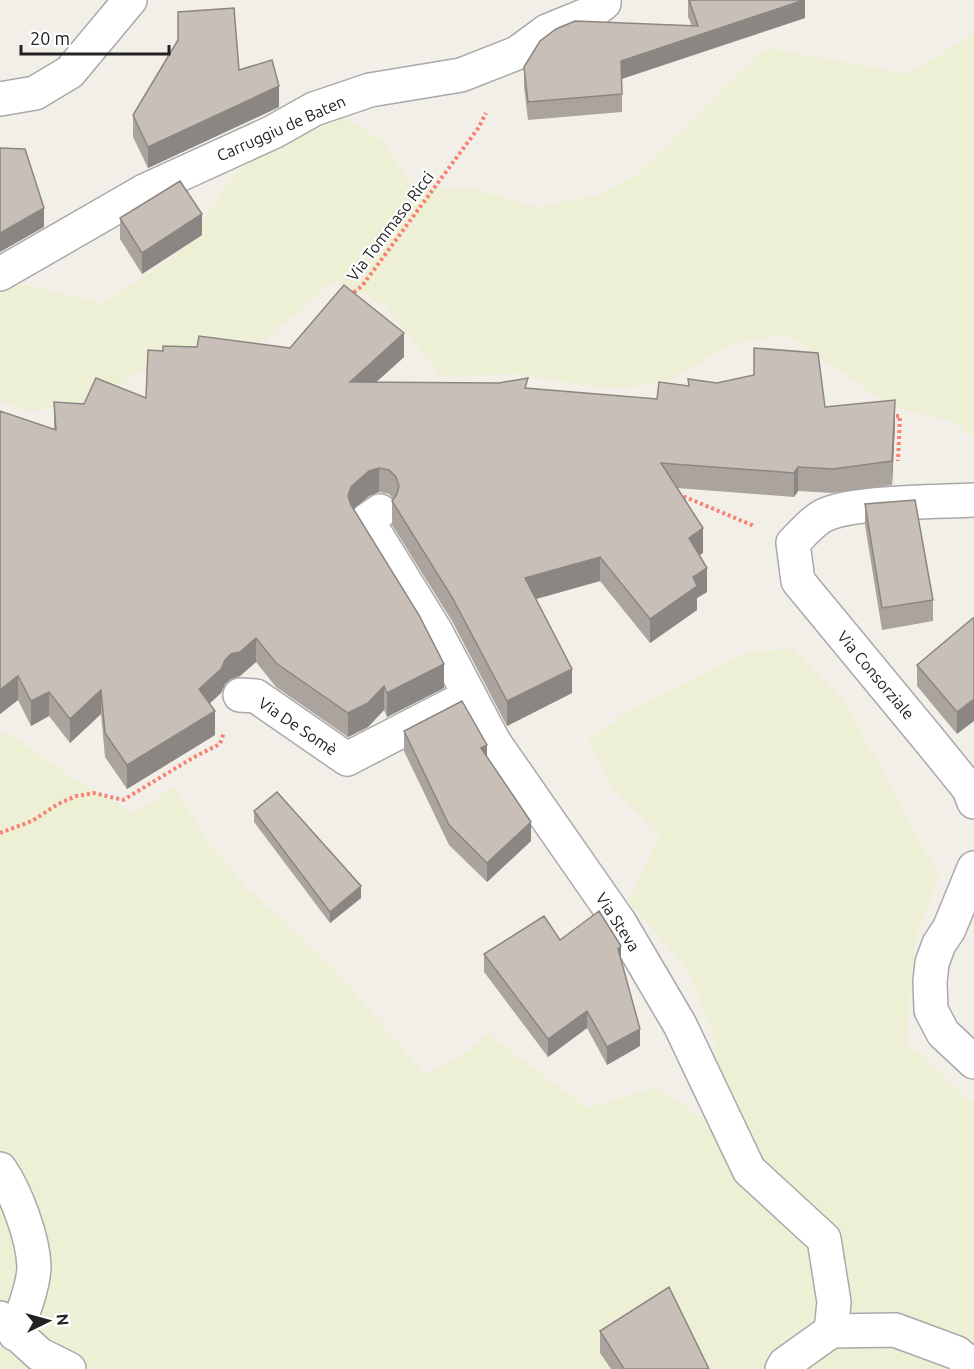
<svg xmlns="http://www.w3.org/2000/svg" width="974" height="1369" font-family="Ubuntu,sans-serif">
	<style>
		.farmland { fill: #eef0d5 }
		.lines { fill: none; stroke-linecap: round; stroke-linejoin: round }
		.pedestrian-casing { stroke: #a9a9a9; stroke-width: 36 }
		.minor-casing { stroke: #a9a9a9; stroke-width: 36 }
		.path { stroke: #fa8072; stroke-width: 4; stroke-dasharray: 3 3; stroke-linecap: butt }
		.pedestrian { stroke: #fff; stroke-width: 33 }
		.minor { stroke: #fff; stroke-width: 33 }
		.wall { fill: #aba49e }
		.shaded-wall { fill: #8b8681 }
		.building { fill: #c7bfb8; stroke: #8b8681; stroke-width: 1.5 }
		.labels { text-anchor: middle; stroke-width: 4.5; stroke-linejoin: round; paint-order: stroke }
		.street-label { font-size: 16px; fill: #222; stroke: #fff }
	</style>
	<rect width="100%" height="100%" fill="#f2efe9"/>
	<!-- farmland -->
	<path class="farmland" d="M974,33v404l-27,-17 -55,-13 -105,-73 -55,10 -67,39 -58,6 -91,-15 -76,2 -55,-71 -50,-25 -70,60 -122,30 -56,35 -58,6 -29,-10v-112l11,-7 91,21 55,-35 27,-20 57,-83 30,-26 70,-22 40,22 34,50h60l61,18 63,-12 39,-22 49,-47 37,-39 44,-39 140,26z
		M793,648l52,54 94,174 -23,62 -10,104 61,56 7,4v267h-974v-634l8,-3 51,37 75,45 40,-27 35,56 36,43 89,82 91,107 45,-25 17,-16 101,74 69,-21 65,45 -8,-94 -25,-66 -61,-71 32,-66 -44,-43 -28,-52 50,-35 51,-23 56,-29z"/>
	<g class="lines">
		<defs>
			<path id="pedestrian" d="M380,511l-13,9 68,110 59,112
				M240,695l16,1 91,63 122,-63"/>
			<path id="minor" d="M0,99l35,-6 35,-21 60,-72
				M0,274l144,-83 129,-59 41,-23 56,-19 91,-15 56,-22 30,-22 44,-18 13,-10v-3
				M974,500c-35,2 -127,1 -153,17 -11,7 -19,17 -28,26l5,38 133,161 38,47 5,13
				M494,742l126,181 60,102 69,145 75,69 10,63 -3,29
				M974,868l-25,61 -10,15 -7,19 -2,19 1,28 12,23 31,29
				M0,1169c16,23 33,69 34,97 0,19 -12,50 -19,68
				M0,1318l39,36 30,15
				M831,1331l64,-1 62,23 17,14
				M782,1369l3,-5 46,-33"/>
		</defs>
		<!-- pedestrian casing -->
		<use href="#pedestrian" class="pedestrian-casing"/>
		<!-- minor casing -->
		<use href="#minor" class="minor-casing"/>
		<!-- path -->
		<path class="path" d="M349,296l13,-10 117,-159 7,-14
			M890,416h10l-2,45
			M678,494l76,32
			M0,833l32,-12 26,-17 18,-8 18,-3 29,7 73,-44 24,-12 4,-12"/>
		<!-- pedestrian -->
		<use href="#pedestrian" class="pedestrian"/>
		<!-- minor -->
		<use href="#minor" class="minor"/>
	</g>
	<!-- wall -->
	<path class="wall" d="M688,0h117v18l-183,61v33l-94,8 -4,-34v-19l168,-41 -4,-9z
		M239,70l40,37 -131,61 -15,-31v-22z
		M120,218l82,17 -60,39 -22,-35z
		M290,348l114,9 -28,25 152,6 129,11 31,-13v-7l29,4 37,-8v-27l71,59 70,17 -3,61 -59,8 -35,-2 -4,6 -117,-9 26,65 -4,2 8,37 -10,6v12l-47,33 -50,-62 -64,18 36,94 -65,33 -55,-105 -60,-96v-24l2,-2 -5,-5 -10,-2 -10,4 -16,13 91,179 -57,29 -3,-7 -16,17 -20,10 -72,-50 -20,-25 -16,14 -9,3 -6,5 -4,9 -12,11 6,31 -88,54 -22,-32 -4,-43 -31,29 -21,-27 -18,10 -13,-26 -18,14 54,-285v-27l30,2 62,-6 17,-47z
		M865,504l68,96v21l-51,9 -17,-105z
		M973,618l-16,116 -40,-48v-21z
		M404,731l83,26 44,84 -44,41 -38,-37 -45,-94z
		M254,811l107,87 -31,25 -76,-101z
		M560,940l61,20 19,86 -33,19 -20,-37 -39,29 -64,-85v-18z
		M600,1331l109,38h-98l-11,-16z"/>
	<!-- shaded-wall -->
	<path class="shaded-wall" d="M804,0h1v18l-184,61v-18z
		M279,86v21l-131,61v-21z
		M44,208v19l-44,25v-19z
		M202,214v21l-60,39v-21z
		M404,333v24l-54,49v-24z
		M895,400v24l-3,61v-24z
		M798,467v24l-4,6v-24z
		M379,468v24l-10,4 -18,15 -3,-15 3,-9 18,-16z
		M703,528v25l-14,9v-24z
		M600,557v24l-75,21v-24z
		M707,568v24l-10,6v12l-47,33v-24l43,-42z
		M256,638v24l-16,14 -9,3 -6,5 -4,9 -22,20v-24l26,-29 6,-6z
		M444,664v24l-57,29v-24z
		M572,669v24l-65,33v-25z
		M18,676v24l-18,14v-24z
		M384,686v24l-16,17 -20,10v-24z
		M101,690v24l-31,29v-24z
		M49,692v24l-18,10v-25z
		M974,699v22l-17,13v-22z
		M215,711v24l-88,54v-24z
		M487,745v20l-6,-17z
		M531,822v19l-44,41v-19z
		M361,886v12l-31,25v-11z
		M621,946v18l-3,-15z
		M587,1011v17l-39,29v-18z
		M640,1029v17l-33,19v-18z"/>
	<!-- building -->
	<path class="building" d="M689,0h115l-183,61 1,33 -94,8 -4,-35 16,-26 16,-12 19,-8 123,5z
		M234,8l5,62 33,-10 7,26 -131,61 -15,-32 45,-75v-28z
		M0,148l25,1 19,59 -44,25z
		M180,181l22,33 -60,39 -22,-35z
		M344,285l60,48 -54,49 149,1 29,-5 -3,10 132,11 2,-17 30,4 -1,-7 29,4 37,-8v-27l64,5 7,54 70,-7 -3,61 -59,8 -35,-2 -4,6 -133,-10 42,65 -14,10 18,30 -14,9 4,9 -47,33 -50,-62 -75,21 47,91 -65,32 -55,-104 -60,-96 5,-7 2,-8 -3,-9 -7,-7 -10,-2 -10,3 -18,16 -3,9 3,9 68,110 25,49 -57,29 -3,-7 -16,17 -20,10 -72,-50 -20,-25 -16,14 -9,2 -6,6 -4,9 -22,20 16,22 -88,54 -22,-32 -4,-43 -31,29 -21,-27 -18,9 -13,-25 -18,14v-279l56,19 -2,-28 30,2 12,-26 50,20 2,-48 15,1v-5l34,1 2,-11 91,12z
		M915,500l18,100 -51,8 -17,-104z
		M973,618l1,1v80l-17,13 -40,-47z
		M462,701l25,44 -6,3 50,74 -44,41 -38,-38 -45,-94z
		M277,792l84,94 -31,26 -76,-101z
		M599,911l22,35 -3,3 22,80 -33,18 -20,-36 -39,28 -64,-85 60,-38 16,24z
		M669,1287l40,82h-85l-24,-38z"/>
	<g class="labels">
		<!-- street labels -->
		<g class="street-label">
			<text transform="translate(281 128) rotate(-24)" y="6">Carruggiu de Baten</text>
			<text transform="translate(390 226) rotate(-53)" y="6">Via Tommaso Ricci</text>
			<text transform="translate(876 675) rotate(50)" y="6">Via Consorziale</text>
			<text transform="translate(298 726) rotate(34)" y="6">Via De Somè</text>
			<text transform="translate(618 922) rotate(57)" y="6">Via Steva</text>
		</g>
	</g>
	<!-- north arrow -->
	<g transform="translate(48 1321) rotate(85)" stroke="#ffffff" stroke-width="4.5" paint-order="stroke">
	<path d="M0-4.5L10 22L0 15L-10 22Z" fill="#222222"/>
	<text y="-9" font-size="16" font-weight="bold" text-anchor="middle" fill="#222222">N</text>
	</g>
	<!-- scale -->
	<path d="M21 45v9h148v-9" fill="none" stroke="#222222" stroke-width="3"/>
	<text x="30" y="45" font-size="18" fill="#222222" stroke="#ffffff" stroke-width="4.5" paint-order="stroke">20 m</text>
</svg>
